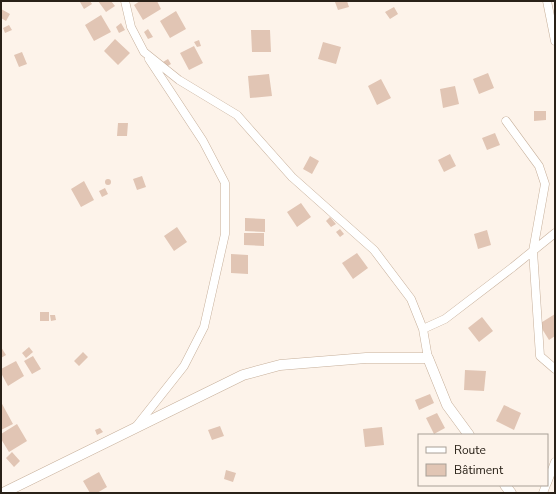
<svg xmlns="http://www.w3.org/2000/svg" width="556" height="494" font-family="'Nunito Sans',sans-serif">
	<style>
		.building { fill: #e1c5b4 }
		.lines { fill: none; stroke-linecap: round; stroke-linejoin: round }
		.minor-casing { stroke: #c6af9a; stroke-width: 9 }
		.tertiary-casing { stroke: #c6af9a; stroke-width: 11 }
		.minor { stroke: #fff; stroke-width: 8 }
		.tertiary { stroke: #fff; stroke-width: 10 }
	</style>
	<rect width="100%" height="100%" fill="#fdf3ea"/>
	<!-- building -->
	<path class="building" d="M82,1h8l2,3 -8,5 -4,-7z
		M98,1h13l4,5 -9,6z
		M140,1h17l4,8 -18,11 -9,-15z
		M337,1h10l2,6 -11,3 -3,-8z
		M394,7l4,7 -8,5 -5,-7z
		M1,9l9,5 -4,7 -5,-3z
		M176,11l10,18 -16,9 -10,-17z
		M101,15l10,17 -17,9 -9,-16z
		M121,23l4,7 -6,3 -3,-6z
		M9,25l3,5 -7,3 -2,-5z
		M148,29l5,8 -5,2 -4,-7z
		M251,30h19l1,22h-19z
		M115,39l15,14 -12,12 -14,-14z
		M199,40l2,6 -4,1 -3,-5z
		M323,42l18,5 -5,17 -18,-5z
		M194,46l9,17 -14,7 -9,-17z
		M22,52l5,12 -8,3 -5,-12z
		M168,59l3,5 -5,3 -3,-5z
		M488,73l6,15 -15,6 -6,-15z
		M269,74l3,22 -22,2 -2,-22z
		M381,79l10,19 -14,7 -9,-19z
		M455,86l4,18 -16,4 -3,-19z
		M534,111h12v9l-12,1z
		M118,123h10l-1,13h-10z
		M495,133l5,12 -13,5 -5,-12z
		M450,154l6,12 -12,6 -6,-12z
		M310,156l9,5 -7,13 -9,-5z
		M142,176l4,11 -9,3 -4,-11z
		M105 182a3 3 0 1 1 6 0a3 3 0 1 1-6 0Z
		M84,181l10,19 -13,7 -10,-18z
		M105,188l3,6 -6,3 -3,-6z
		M301,203l10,14 -14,10 -10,-15z
		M330,217l6,7 -5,3 -5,-6z
		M245,218l20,1v13l-20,-1z
		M177,227l10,15 -13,9 -10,-15z
		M340,229l4,5 -4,3 -4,-5z
		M487,230l4,15 -13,4 -4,-15z
		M244,233h20v13l-20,-1z
		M357,253l11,15 -15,11 -11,-16z
		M231,254l17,1v19l-17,-1z
		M40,312h9v9h-9z
		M555,314v22l-6,4 -10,-16z
		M50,315h5l1,5 -5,1z
		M482,317l11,14 -14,11 -11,-14z
		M1,347l5,8 -5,3z
		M29,347l4,5 -7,6 -4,-5z
		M83,352l5,5 -9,9 -5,-5z
		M33,356l8,13 -9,5 -8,-13z
		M16,361l8,15 -16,10 -7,-13v-4z
		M465,370l21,1 -2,20 -20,-1z
		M430,394l4,9 -15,7 -4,-10z
		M1,402l12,22 -12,6z
		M504,405l17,8 -7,17 -18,-9z
		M437,413l8,15 -11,6 -8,-16z
		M17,424l10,17 -18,11 -8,-13v-5z
		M220,426l4,10 -12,4 -4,-10z
		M382,427l2,18 -19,2 -2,-18z
		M100,428l3,4 -6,3 -2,-5z
		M12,452l8,9 -6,6 -8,-9z
		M226,470l10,3 -3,9 -9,-3z
		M99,472l8,15 -10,6h-7l-7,-12z"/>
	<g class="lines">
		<defs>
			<path id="minor" d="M125,1l6,26 13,25 35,28 58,35 55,62 82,73 37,49 12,30 5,29
				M547,1l8,40
				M506,121l33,45 6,18 -12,67 7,105 15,13
				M423,329l22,-10 68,-52 42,-34
				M135,428l49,-62 20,-39 21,-93v-51l-22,-42 -54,-82
				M547,483l8,-21
				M543,493l3,-8"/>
			<path id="tertiary" d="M505,485l6,8
				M3,493l240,-118 37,-10 86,-7h62l19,47 22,30"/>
		</defs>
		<!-- minor casing -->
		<use href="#minor" class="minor-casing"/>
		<!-- tertiary casing -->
		<use href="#tertiary" class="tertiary-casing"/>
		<!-- minor -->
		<use href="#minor" class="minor"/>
		<!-- tertiary -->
		<use href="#tertiary" class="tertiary"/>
	</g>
	<!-- border -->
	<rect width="556" height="494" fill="none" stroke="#292118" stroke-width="4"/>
	<!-- legend -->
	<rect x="418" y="434" width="130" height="52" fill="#fdf3ea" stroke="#a89f96"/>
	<rect x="426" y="447" width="20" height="6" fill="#ffffff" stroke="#a89f96"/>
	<text x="454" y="454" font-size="12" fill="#292118">Route</text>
	<rect x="426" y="464" width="20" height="12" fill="#e1c5b4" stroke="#a89f96"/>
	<text x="454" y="474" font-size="12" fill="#292118">Bâtiment</text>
</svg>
